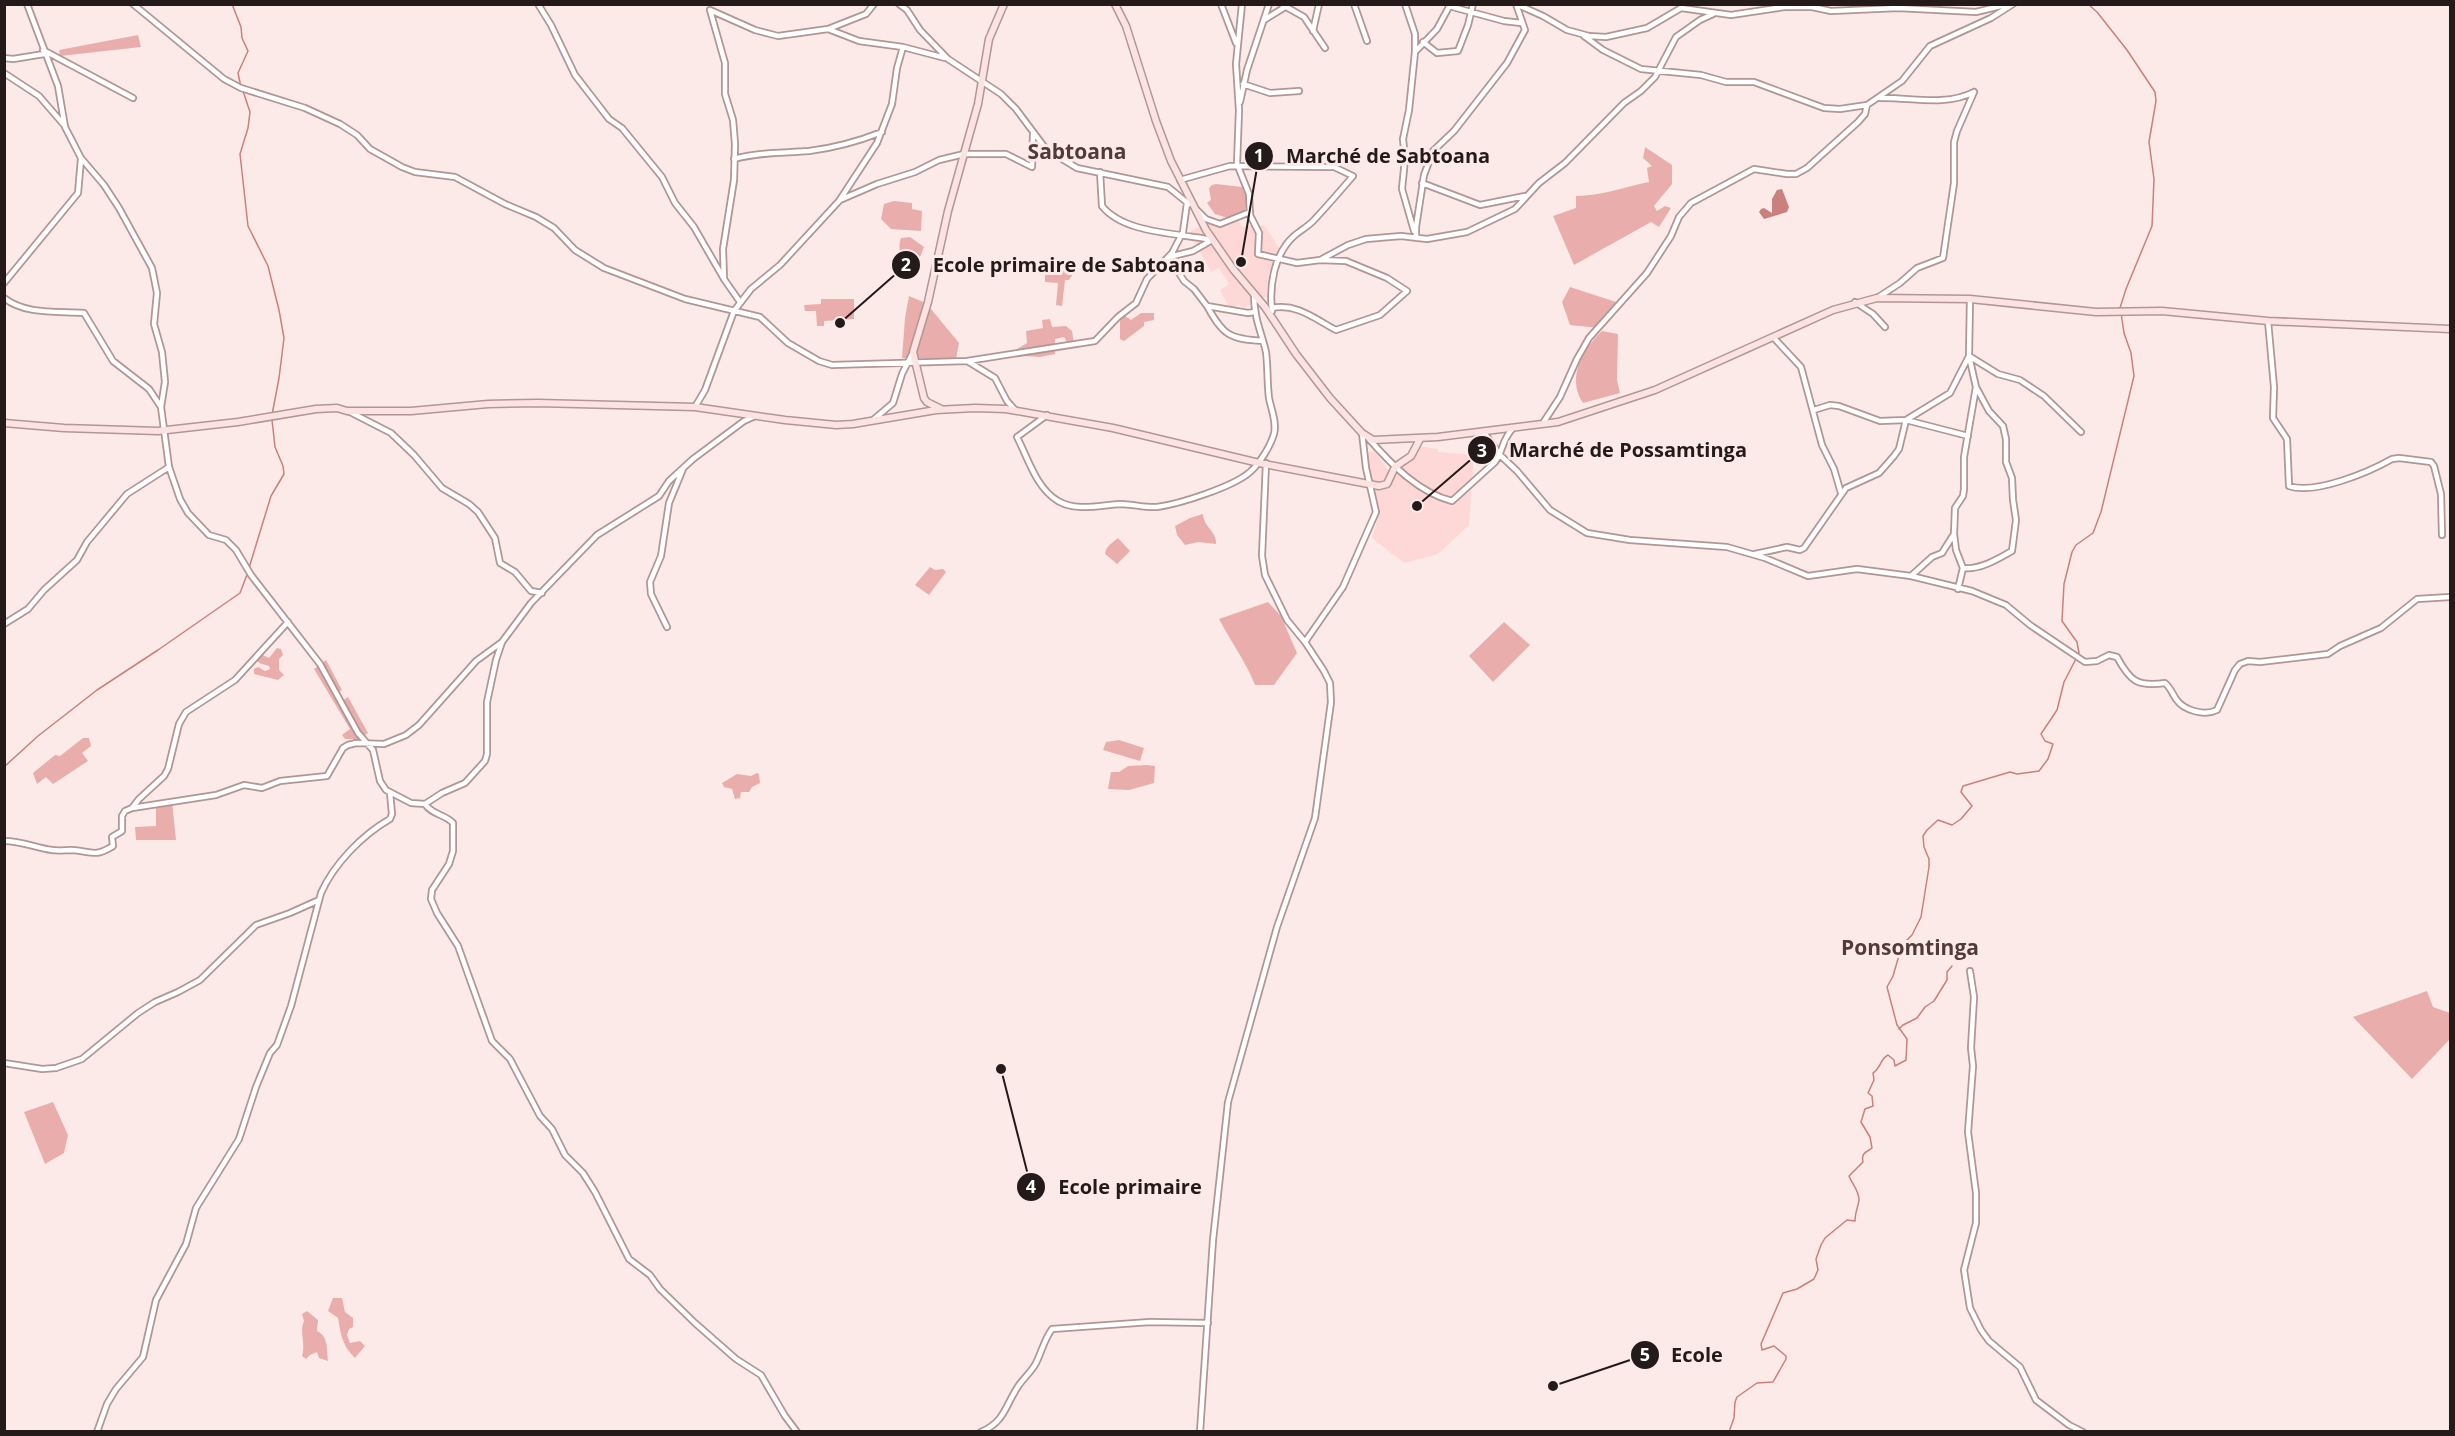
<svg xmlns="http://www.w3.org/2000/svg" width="2455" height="1436" font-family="'Open Sans',sans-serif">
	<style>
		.built { fill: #fed8d6 }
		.green { fill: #e9aeab }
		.water { fill: #ca807c }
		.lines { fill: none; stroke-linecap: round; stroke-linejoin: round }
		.stream { stroke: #ca807c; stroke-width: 1.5 }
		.street-casing { stroke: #b09694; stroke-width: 8 }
		.secondary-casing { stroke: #b09694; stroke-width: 9 }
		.street { stroke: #fff; stroke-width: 4.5 }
		.secondary { stroke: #fce3e2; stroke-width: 6 }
		.labels { text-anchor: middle; stroke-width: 6; stroke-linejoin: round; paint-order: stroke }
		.quarter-label { font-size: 21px; font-weight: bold; fill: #513a39; stroke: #fceae9 }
		.leader { fill: none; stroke: #241a19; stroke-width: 2 }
		.callout-dot { fill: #241a19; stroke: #fceae9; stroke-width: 2 }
		.mark-label { font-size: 18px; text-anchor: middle; font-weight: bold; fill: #fff }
		.callout-label { font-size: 20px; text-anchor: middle; font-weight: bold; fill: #241a19; stroke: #fceae9; stroke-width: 6; stroke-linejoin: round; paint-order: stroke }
	</style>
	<rect width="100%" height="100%" fill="#fceae9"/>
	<!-- built -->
	<path class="built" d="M1237,219l5,8 15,-2 8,1 17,27 -6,17 -3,24 -30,14 -4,-3 -9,4 -10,-19 9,-6 -10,-16 -8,4 -20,-37v-5l24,-8 6,5z
		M1417,446l21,3v3l36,3 -5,70 -31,29 -34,9 -32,-25 7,-24 -14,-61 9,-2 19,25 16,-15z"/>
	<!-- green -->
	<path class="green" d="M138,35l3,12 -81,9 -1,-6z
		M1645,147l27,18v19l-18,22 3,5 8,-5 6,2 -12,19 -8,-5 -77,43 -21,-49 23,-8v-12c24,0 48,-9 73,-14l-2,-14 5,-2 -9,-8z
		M1216,184l26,3 6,14 -4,12 -13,6 -16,-5 -8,-11 4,-3 -2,-12 3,-3z
		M894,201l18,2v6l10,2 -1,20 -30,-2 -10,-10 3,-15z
		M910,237l14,10 -4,10 -11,8c-8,-6 -12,-17 -8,-27z
		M1067,259h7l-1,15 -4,6h-4l-3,26 -6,-1 2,-22 -13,-1v-11h12v-3l9,1z
		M1570,287l52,17 -23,24 -29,-3 -8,-23z
		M909,296l17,7 33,40 -3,16 -54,-1 3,-40z
		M821,299h33v20l-30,2v5h-7l-1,-15h-11l-1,-6 17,-1z
		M1141,313h13v7l-10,2v4l-20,15 -4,-2v-19l5,-4 6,4z
		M1050,319l2,8 14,-1 6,5 2,13 -5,1 -5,-8 -9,2v15l-15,3 -15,-1 -8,-7 10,-6 -1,-12 17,-3 -1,-8z
		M1602,331l16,3 -1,46 3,13 -37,10c-17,-25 0,-54 19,-72z
		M1203,514c1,14 14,17 13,30l-18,-2 -13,3 -8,-10 -2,-9 15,-8z
		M1118,538l12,13 -13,13 -12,-10c1,-8 7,-11 13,-16z
		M930,567l5,3 8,-1 3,3 -17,23 -14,-10z
		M1268,602l13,14 16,37 -23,32h-19c-9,-23 -24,-43 -36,-66z
		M1504,622l26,23 -37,37 -24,-26z
		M277,648l4,1 2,6 -4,4v11l5,5 -6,5 -24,-6v-5l4,-2 7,4 5,-2 -1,-3 -10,-3 -3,-4 4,-5 9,4z
		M326,660l16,30 -5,3 5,8 6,-4 20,36 -10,6h-13l-3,-4 8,-6 -36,-60z
		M83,738h6l2,8 -9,7 6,8 -35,23 -7,-7 -9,7 -4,-11 22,-18 5,1z
		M1119,740l25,8 -4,13 -37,-11 3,-8z
		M1147,765l8,1 -1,17 -25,7 -21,-1 3,-17h8l9,-6z
		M757,773l2,1 1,9 -8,4 -3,5h-8l-1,6 -5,1 -3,-10 -8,-2 -2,-4 15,-9 14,2z
		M172,801l4,39h-40l-1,-13 21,-1v-21z
		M2427,991l6,16 17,6v26l-38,40 -59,-62z
		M53,1102l15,33 -4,18 -19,11 -21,-52z
		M333,1298h9l3,14 8,6v9l-4,2 -2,6 3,8 10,-2 5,5 -10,12c-13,-13 -14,-23 -17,-40l-10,-7z
		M307,1311l11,9 -1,11c11,5 10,18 11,30l-9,-3 -2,-6 -7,3 -4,4 -4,-3c4,-12 -3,-25 2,-35l-2,-7z"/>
	<!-- water -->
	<path class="water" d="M1782,189l7,18 -2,5 -23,7 -5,-7 2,-3 3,-1 8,5v-14l5,-9z"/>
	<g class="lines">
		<!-- stream -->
		<path class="stream" d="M232,4l9,23 1,11 6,13 -10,22 3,14
			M2088,4l9,8 30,38 28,42 1,9 -7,41 5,37 -2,47 -26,63 -6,19
			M243,91l7,21 -2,16 -8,26 8,72 20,40 11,44 5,28 -5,40 -7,37
			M249,568l22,-72 13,-22 -1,-8 -8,-19 -3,-27
			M4,767l34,-31 59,-46 61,-40 82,-57 8,-21
			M1899,1029l4,-4 14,-7 8,-11 9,-6 13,-21v-8l5,-6
			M1729,1432l5,-14 1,-16 2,-5 20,-14 16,-1 13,-23v-3l-12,-10 -12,4 -1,-6 22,-51 14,-4 17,-10 4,-9 -2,-11 5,-14 4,-7 22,-18 8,1c0,-8 3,-14 4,-21 0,-10 -7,-16 -10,-24l14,-14c-2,-10 3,-9 9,-14l-2,-11 -9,-15 4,-13 8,-3 -1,-10 -4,-3 6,-13 -1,-7c8,-5 7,-14 15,-18l6,5 1,6 11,-6 1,-21 -10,-14 -10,-38 6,-11 9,-31 10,-10 9,-18 8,-50v-8l-5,-12 -1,-11 4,-6 11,-10 14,5 9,-6 11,-13 -11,-14 2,-6 47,-14 7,2 22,-3 9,-12 5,-15 -8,-3 -4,-7 16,-24 7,-28 15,-29 -2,-11 -15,-21 2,-37 8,-32 4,-7 17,-12 8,-21 33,-136 -3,-23 -7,-20 -3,-20"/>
		<defs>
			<path id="street" d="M27,4l31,82 7,41 16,31 23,27 15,23 33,60 5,25 -3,31 8,28 3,30 -4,25 8,60 11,32 8,14 21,22 17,5 10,10 15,25 69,89 38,69 15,17 7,31 6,9 25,13 14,1 17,-11 23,-10 20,-22 2,-7v-52l9,-42 6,-18 29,-39 66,-68 62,-39 10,-15 24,-22 51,-38 11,-5
				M133,4l91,75 17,9 64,20 35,16 17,11 13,14 32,18 13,5 40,5 50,27 31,13 18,11 21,22 29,18 81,31 75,18 28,26 31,18 13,4 135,-4 128,-20 23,-24 18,-14 11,-24 25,-26 11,-21 4,-29
				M538,4l13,21 24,50 34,44 13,9 40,49 13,26 19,24 30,52
				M899,4l8,6 13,20 28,29 53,35 15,15 30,40 31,19 91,19 21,17
				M1221,4l15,39
				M1242,4l-6,60 3,46 -2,54 12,30 1,21 9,18 -1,21 39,9 23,-3 26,1 41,17 20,13 -27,24 -44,15c-21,-11 -39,-27 -64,-22
				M1281,4l23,13 21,31
				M1354,4l13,37
				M1405,4l10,30v18l-6,58 -6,29 2,20 -3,30 12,42
				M1516,4l27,12 24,14 22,6 17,1 41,-9 34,-20 50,7 53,-8h28l19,4 67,-3 78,4 33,-8
				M1449,6l55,15 17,2
				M710,10l15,53v31l8,26 2,24 -1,36 -11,69 1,30 16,23
				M710,10l45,20 23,6 50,-7 31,12 44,6 42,11
				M1264,20l21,-13
				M828,29l38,-15 8,-10
				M1313,31l6,-27
				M1584,36l19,14 38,19 60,6 25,7h28l70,26 16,1 27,-4 35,-24 28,-35 61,-28 22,-14
				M1423,42l14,11 21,-2 10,-26 5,-21
				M43,50l90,48
				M1415,52l22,-23 13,-24
				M4,58l9,1 31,-5
				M4,73l35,23 26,30
				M1243,84l27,9 29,-2
				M1880,98c31,-1 64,9 94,-6
				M1240,102l7,-32 22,-66
				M734,159c25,-7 50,-6 75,-8 25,-3 50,-10 73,-19
				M1100,172l2,34c22,28 77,27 110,34
				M1180,180l50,-14 104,1 19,9c-12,14 -25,29 -38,43 -6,7 -14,11 -21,17 -20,18 -25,50 -22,75
				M1422,183l58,22 45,-9
				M840,200l37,-16 38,-12 24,-12 25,-6h42l26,13 1,-33
				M1198,211l8,8 14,5 30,-12
				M1416,238v-11l8,-52 9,-24 21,-20 53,-68 18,-33 -9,-26
				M1212,240l-19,11 -24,6 15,24 10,8 13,17 41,7 6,-1
				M1322,259l26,-14 18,-6 35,-3 26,3 40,-7 48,-23 24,-26 26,-20 59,-60 17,-12 14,-14 21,-40 24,-17 13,-6
				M4,283l74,-90 3,-34
				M4,298c22,17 53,13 80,15l29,48 36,28 12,18
				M1877,298l23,-15 17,-15 26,-10 11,-75v-41l3,-11 17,-39
				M1855,302l18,12 12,13
				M1207,306c16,29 22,33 56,35
				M2268,321l6,66 -1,31 14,21 2,47c26,9 80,-14 103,-27l7,-1 32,4 3,4 7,28 1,41
				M1773,337l28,30 21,78 12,24 7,24
				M969,362l26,16 12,23 8,9
				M695,407l10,-17 29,-79 17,-22 29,-24 59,-64 38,-58 15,-39 5,-36 6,-21
				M1814,410l16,-5 9,1 41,15 26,-1 62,16
				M350,412l41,21 23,22 28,33 27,16 9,8 17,26 5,25 15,9 16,19 11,2
				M1047,415l-30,22c11,21 19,51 41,64 19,11 42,4 62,3 13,0 25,4 37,3 22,-3 76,-20 93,-35 10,-9 20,-25 24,-38 3,-12 -3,-25 -5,-36 -2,-15 -1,-31 -3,-46 -5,-21 -12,-34 -12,-57
				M873,420l20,-17 9,-29 11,-22
				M1543,423l17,-26 17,-38 12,-21 58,-65 24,-37 8,-19 12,-14 63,-34 33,5h9l11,-6 51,-46 7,-8 2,-9
				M1483,431l17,24 17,16 33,39 37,23 43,7 97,7 38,11 43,18 49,-7 54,7 61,15 34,14 24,20 55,37 12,-1 12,-6 8,2c13,24 20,30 48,26 5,4 7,10 11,16 8,12 29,17 41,11l18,-40 5,-6 8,-3 12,1 68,-8 12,-8 41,-18 36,-29 33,-2
				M1369,439c22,25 50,54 83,62l43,-39c9,-12 6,-21 18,-34
				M1954,534l2,16 7,18
				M1755,554l32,-7 13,3 4,-2 42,-60 33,-15 15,-17 5,-7 7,-29 44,-27 19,-37 29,18 22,6 24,16 37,36
				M1911,576l21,-19 10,-4 12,-19 1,-26 8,-12 1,-7v-32l12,-70
				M1958,589l5,-21c17,2 35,-9 49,-17l4,-31 -3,-20 -1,-22 -6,-16v-23l-3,-13 -14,-15 -13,-24 -7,-31 1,-57
				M4,624l24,-15 16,-19 33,-30 10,-18 40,-48 42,-27
				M667,627l-16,-33 -1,-12 11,-26 8,-53 14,-34
				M1305,642l38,-55 33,-75 -10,-44 -4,-35
				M425,804c7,11 20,10 28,19v28l-4,13 -17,26 -1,9 6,14 21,33 34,95 18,18 30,57 12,13 13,26 18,18 12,19 34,67 21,16 10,14 35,34 41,36 25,16 24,41 12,16
				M132,808l84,-13 28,-10 18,3 18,-7 47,-5 16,-28 5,-3 8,-2 28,1 22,-9 13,-10 57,-64 26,-19
				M4,841c18,0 32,7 48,9 7,1 13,0 19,0 20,1 23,8 42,-4l-1,-9 10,-6v-15l3,-5 7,-3 7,-9 25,-23 4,-7 11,-45 7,-12 49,-32 53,-58
				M1970,971l4,26 -3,51 2,18 -5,66 8,61v30l-12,47 6,38 11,22 8,11 31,26 16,33 33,25 14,7
				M4,1063l38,6 14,-1 26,-9 56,-46 17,-11 23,-10 22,-12 56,-55 34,-12 29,-13
				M97,1432l10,-28 9,-15 27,-32 13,-57 30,-56 10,-36 43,-69 17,-52 14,-34 7,-8 14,-39 30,-113c13,-29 41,-58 69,-74l2,-5 -2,-21
				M981,1432c25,-11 24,-27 38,-47 5,-7 13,-14 17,-22 6,-12 8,-23 16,-34l98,-7 58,1
				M1200,1432l13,-192 15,-138 49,-175 38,-109 16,-116 -1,-19 -6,-12 -19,-29 -18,-22 -22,-45 -3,-19 4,-93"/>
			<path id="secondary" d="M1115,4l11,22 30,95 15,40 35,69 27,39 32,38 31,47 34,44 32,35 11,7 65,-3 120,-15 97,-32 178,-80 44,-12 93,1 126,13 66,-1 106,10 182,8
				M941,409l-14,-7 -3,-4 -11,-46 15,-50 20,-91 30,-107 11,-65 15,-35
				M4,423l60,5 94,3 80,-9 78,-13 21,-1 10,3h64l77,-7 50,-1 157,4 90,13 51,5 17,-1 83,-14 39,-2 31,1 107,19 146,35 120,23 8,-2 8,-17 16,-11 9,-17"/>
		</defs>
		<!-- street casing -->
		<use href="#street" class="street-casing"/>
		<!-- secondary casing -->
		<use href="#secondary" class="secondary-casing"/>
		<!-- street -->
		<use href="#street" class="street"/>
		<!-- secondary -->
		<use href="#secondary" class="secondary"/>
	</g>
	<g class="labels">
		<!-- quarter labels -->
		<g class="quarter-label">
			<text x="1077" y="159">Sabtoana</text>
			<text x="1910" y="955">Ponsomtinga</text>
		</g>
	</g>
	<!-- callouts -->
	<path class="leader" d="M1241 262L1259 156M840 323L906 265M1417 506L1482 450M1001 1069L1031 1187M1553 1386L1645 1355"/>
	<g class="callout-dot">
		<circle cx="1241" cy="262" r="6"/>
		<circle cx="840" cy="323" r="6"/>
		<circle cx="1417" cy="506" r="6"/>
		<circle cx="1001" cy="1069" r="6"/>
		<circle cx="1553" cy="1386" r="6"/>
		<circle cx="1259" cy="156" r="15"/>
		<circle cx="906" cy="265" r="15"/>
		<circle cx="1482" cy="450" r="15"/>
		<circle cx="1031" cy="1187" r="15"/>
		<circle cx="1645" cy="1355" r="15"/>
	</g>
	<g class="mark-label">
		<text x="1259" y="162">1</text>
		<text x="906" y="271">2</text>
		<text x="1482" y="457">3</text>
		<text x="1031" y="1193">4</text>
		<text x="1645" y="1361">5</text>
	</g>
	<g class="callout-label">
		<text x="1388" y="163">Marché de Sabtoana</text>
		<text x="1069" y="272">Ecole primaire de Sabtoana</text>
		<text x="1628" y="457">Marché de Possamtinga</text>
		<text x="1130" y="1194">Ecole primaire</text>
		<text x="1697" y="1362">Ecole</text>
	</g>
	<!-- border -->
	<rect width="2455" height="1436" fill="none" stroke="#241a19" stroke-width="12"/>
</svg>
